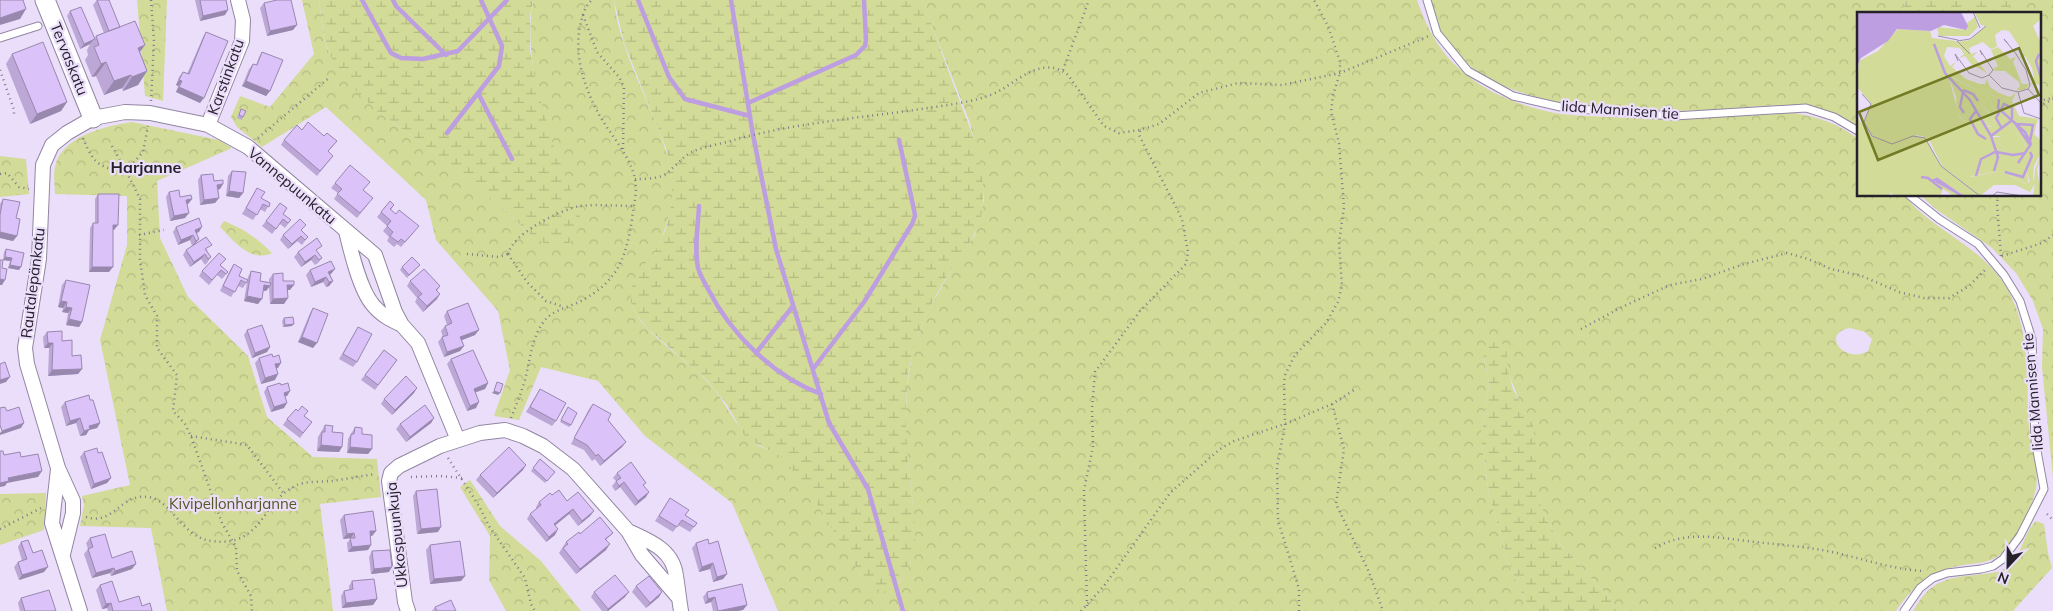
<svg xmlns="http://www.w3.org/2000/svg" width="2053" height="611" font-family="Mulish,sans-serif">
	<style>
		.forest { fill: url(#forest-crowns); fill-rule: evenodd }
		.wetland { fill: url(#wetland-marsh) }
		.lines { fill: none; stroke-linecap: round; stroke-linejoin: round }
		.stream { stroke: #bc9ee1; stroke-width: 4.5 }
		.lane-casing { stroke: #9286a1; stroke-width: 9 }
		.street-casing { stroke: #9286a1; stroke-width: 16 }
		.secondary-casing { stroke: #9286a1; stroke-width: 21 }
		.path { stroke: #827a8d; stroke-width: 2.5; stroke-dasharray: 1 4; stroke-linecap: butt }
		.lane { stroke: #fff; stroke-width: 7 }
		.street { stroke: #fff; stroke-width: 14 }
		.secondary { stroke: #fff; stroke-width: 19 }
		.wall { fill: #bca7d6 }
		.shaded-wall { fill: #9988ae }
		.building { fill: #dbc2f9; stroke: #9988ae }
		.labels { text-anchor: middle; stroke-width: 4.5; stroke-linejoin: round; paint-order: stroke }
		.street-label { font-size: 15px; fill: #25212b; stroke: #ebdefb }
		.park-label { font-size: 15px; fill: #535820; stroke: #ebdefb }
		.neighbourhood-label { font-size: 16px; font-weight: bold; fill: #25212b; stroke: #ebdefb }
		.inset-river { fill: none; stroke: #bc9ee1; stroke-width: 2.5 }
		.inset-road { fill: none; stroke: #9c92a8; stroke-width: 1 }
		.view { fill: #727a24; fill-opacity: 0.15; stroke: #727a24; stroke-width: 2.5 }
		.inset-edge { fill: none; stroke: #25212b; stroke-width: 2.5 }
	</style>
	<defs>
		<pattern id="forest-crowns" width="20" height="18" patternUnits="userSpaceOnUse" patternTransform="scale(1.25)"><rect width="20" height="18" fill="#d2db97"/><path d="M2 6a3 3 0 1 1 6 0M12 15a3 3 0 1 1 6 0" fill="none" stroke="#b4bc82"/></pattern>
		<pattern id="wetland-marsh" width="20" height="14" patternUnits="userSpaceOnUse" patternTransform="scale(1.25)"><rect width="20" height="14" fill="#d2db97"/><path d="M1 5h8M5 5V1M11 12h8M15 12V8" fill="none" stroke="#b4bc82"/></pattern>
	</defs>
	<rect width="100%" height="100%" fill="#ebdefb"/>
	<!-- forest -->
	<path class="forest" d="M137,0h30l-4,101 -18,-5z
		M302,0h17l5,40 8,19 45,52 38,27 77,61 44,40 44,-28c-28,-61 -59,-143 -47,-211h81c4,41 25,81 40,118 10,26 22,55 18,84 -3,16 -8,32 -15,47 -12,21 -35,36 -22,63 10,21 54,50 71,68 19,19 27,45 48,62 8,8 21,8 30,16 11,10 19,24 27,36 19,29 36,58 54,87l29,7 7,-8 10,-18 2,-56 -8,-72 2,-48 6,-37 14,-36 22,-39 26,-39 9,-35 -3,-27 -11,-50 -48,-123h495c9,26 22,52 44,70 23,21 54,34 85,41 20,5 43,5 64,6 61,4 121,0 183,-4 25,4 45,10 65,26v56h46c28,35 73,49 99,87 31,46 21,101 27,154 2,16 9,35 6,52 -4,19 -20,53 -35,66 -12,10 -29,9 -43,12 -27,5 -47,22 -62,45h-279l-6,-11 -51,-56 -14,-26 -8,-20 -2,-18 -16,-78 -11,-27 -25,-17 5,26 -8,52 8,59 21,73 20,43h-752l-46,-108 -87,-67 -47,-55 -57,-14 -22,53 -25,-4 16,-46 -12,-59 -62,-71 -10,-40 -100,-93 -64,40 -25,-20 -6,-10 9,-21 30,11 44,-53zM1850,328l15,4 7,7 -4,12c-24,14 -48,-18 -18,-23z
		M1430,0h475l-2,14h-45v113c-52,-33 -93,-19 -150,-17 -78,3 -212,3 -261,-68 -9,-13 -13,-27 -17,-42z
		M2009,0h44v478l-11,-111 1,-38 -10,-28 -17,-28 -24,-25 -55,-38 -17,-15h119v-181h-30z
		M132,122l87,18 13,8 -75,33 3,57 28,59 60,59 19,61 46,40 64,2 4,38 -61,7 13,107h-166l-16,-83 -71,-2 4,-21 -2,-9 48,-11 -30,-145 27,-95v-49l-72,-2c0,-8 -2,-19 0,-27 6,-31 51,-41 77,-45z
		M0,156l26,3 3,35 -29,3z
		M224,221c20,8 33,17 48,32 -22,10 -38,-12 -52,-26z
		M470,480l30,46 41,35 40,50h-75l-17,-31 1,-44 -30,-49z
		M46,493l-2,37 -44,15v-51z
		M2036,521l8,3 4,29 4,15 -39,43h-100c19,-33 35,-33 70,-37 9,-1 18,-2 25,-8 15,-12 16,-35 28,-45z"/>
	<!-- wetland -->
	<path class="wetland" d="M319,0h214l-3,17v34l7,37 18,63 25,60v15l-6,12 -7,7 -6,1 -14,-2 -11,-5 -44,-40 -77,-61 -38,-27 -32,-31 -13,-21 -8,-20z
		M614,0h308c11,26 19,52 29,78 14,39 35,80 32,123 -1,31 -19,50 -35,74 -21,34 -38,72 -41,112 -3,34 0,68 4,102 2,19 6,41 3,60 -3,17 -12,34 -27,43l-14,-4 -8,-7 -46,-74 -35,-49 -38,-20 -19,-33 -20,-25 -59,-51 -12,-15 -5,-12v-10l2,-12 23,-30 10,-21 6,-28v-22l-6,-31 -42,-105z
		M1905,0h104v14h-106z
		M1492,340h7l7,7 3,28 4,14 20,36 3,21 2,52 8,20 14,26 51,56 6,11h-87l-20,-43 -21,-73 -8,-59 8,-52 -6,-33 4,-8z"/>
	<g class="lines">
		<!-- stream -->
		<path class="stream" d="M362,0l29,53 10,5 22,1 35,-8 49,-51
			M393,0l3,6 50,49
			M638,0l31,77 16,22 65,17
			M731,0l22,135 23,114 53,174 39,66 35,122
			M478,93l34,66
			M748,103l108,-48 9,-9 1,-6 -2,-40
			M447,133l52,-67 3,-20 -21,-46
			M699,206c-1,20 -5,42 -1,62 2,7 6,14 10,21 23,45 65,87 113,105
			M756,353l37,-47
			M813,369l51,-67 48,-78 3,-8 -1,-6 -15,-70"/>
		<defs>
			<path id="lane" d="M1427,0l10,33 31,38 45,25 52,12 109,8 132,-8 28,9 24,14
				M0,38l38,-12
				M1904,611l16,-23 13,-10 14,-5 34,-4 12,-3 10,-7 17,-23 24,-47 -9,-49 -3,-101 -12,-38 -16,-26 -26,-31 -39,-25 -30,-24"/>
			<path id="street" d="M208,125l34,-84 1,-21 -5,-20
				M346,231c5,21 14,59 27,74 8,10 18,15 29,20
				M58,469l-6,54 28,88
				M628,531c21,10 45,18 48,45 2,12 3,23 5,35
				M63,554l10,-41v-12l-15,-33 -31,-104 -2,-16 14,-89 4,-94 9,-20 15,-12 26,-15 32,-6 25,1 58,12 40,22 127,108 20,57 7,13 16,18 40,97
				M408,611l-3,-9 -16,-121 2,-8 8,-7 41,-20 40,-13 25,-3 18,6 20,10 30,23 55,62 14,24 36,42"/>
			<path id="secondary" d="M45,0l48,118"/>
		</defs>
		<!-- lane casing -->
		<use href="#lane" class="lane-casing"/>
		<!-- street casing -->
		<use href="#street" class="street-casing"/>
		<!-- secondary casing -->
		<use href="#secondary" class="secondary-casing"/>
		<!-- path -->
		<path class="path" d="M151,0l3,41 -3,60
			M583,15l14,37 22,25 5,10 -1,63
			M0,70l14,40v5
			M1063,70l26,-70
			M2039,101l13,-3
			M2039,106l14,-7
			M83,138c11,26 15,30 43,33l14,28v60l5,36 12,21v32l20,27 -4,36 12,13 6,12 31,87 14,24 1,24 14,25 1,15
			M258,138l72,-61
			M112,146l14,25 17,-19 5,-26
			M0,174l7,-1 12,14 10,2
			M635,179c9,0 21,0 29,-4 11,-7 18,-19 30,-24 12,-5 27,-7 40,-11 64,-18 129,-22 194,-32 23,-4 52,-6 73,-18 21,-13 44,-34 67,-15l36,51 15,7 21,-3 19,-6 40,-31 39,-10 44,2 58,-12 89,-37
			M1998,195l-1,9 4,52
			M139,235l25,-5
			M467,254l32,3 9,-3
			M508,254c5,-21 52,-44 72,-48 17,-2 36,0 54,0
			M508,254l19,28 19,19 18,6
			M2002,256l40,-13 11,-8
			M1581,329l41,-22 48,-22 32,-6 42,-15 43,-11 21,6 23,10 31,7 37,16 25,6h25l20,-12 17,-17
			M1332,404l12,45 -8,55 33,68 14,39
			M511,418c4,-10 8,-19 11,-29 8,-21 7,-45 20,-65 9,-14 25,-16 39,-23 37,-20 45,-43 51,-82 1,-10 4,-21 4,-31 -1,-29 -26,-52 -39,-77 -13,-25 -23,-56 -17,-84 2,-10 4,-20 12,-27
			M191,436l56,9 37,49
			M448,458l31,48 10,20 36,52 6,26 4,7
			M411,477l29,-1 22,2
			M2047,514l6,6
			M86,517c28,9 34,-24 62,-20 23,2 34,41 64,44 51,7 49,-40 85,-56 9,-4 23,-3 34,-4 15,-2 30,-5 45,-7
			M0,529l41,-21
			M1655,548c29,-17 60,-11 92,-7 25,3 51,5 75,9 34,6 66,19 101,21
			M1087,606l-3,-116 9,-43 -1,-38 3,-37 45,-61 46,-47 2,-12 -6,-33 -43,-84 1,-5
			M1081,611l23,-25 66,-93 50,-44 14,-8 51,-17 47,-20 22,-14
			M1299,611v-22l-21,-69 -1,-53 8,-43 -1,-41 1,-8 10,-20 31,-32 12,-21 4,-16 -3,-43 5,-36 -5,-64 -8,-31 2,-17 7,-22v-11l-12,-36 -14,-26"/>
		<!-- lane -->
		<use href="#lane" class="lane"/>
		<!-- street -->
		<use href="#street" class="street"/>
		<!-- secondary -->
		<use href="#secondary" class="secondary"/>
	</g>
	<!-- wall -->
	<path class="wall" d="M97,0l43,52 7,19 -9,14 -15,6 -1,-3 -18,7 -8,-19 -4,1 -7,-17 3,-5 -1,-5 3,-6 -10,5 -13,-33 3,-5 25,27 1,-2 8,-3 -11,-28z
		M195,0h31l-1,15 -25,6z
		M264,3l29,27 -26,6 -7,-28z
		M206,32l-6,71 -24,-11 2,-6 -2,-1 3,-8 4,-5 4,2 16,-37z
		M262,52l8,39 -4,5 -24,-10 7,-17 4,-5 3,1 3,-8z
		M12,54l55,48 -6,9 -31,13 -24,-60z
		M241,109l2,8 -1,3 -5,-2z
		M302,130l22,6 13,5 -9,11 5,4 -16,20 -36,-31 3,-5z
		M232,171l11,22 -4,5 -13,-2 2,-20z
		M201,175l22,9 -3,5 -2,1 1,8 -4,5 -15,2 -2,-25z
		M335,183l29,8 5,12 -12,15 -23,-19 4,-6 -7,-5z
		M257,188l4,10 9,5 -5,9 -5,-3 -7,11 -11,-6z
		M169,192l11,5 12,2 -4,5h-1l-2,14 -15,3 -4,-24z
		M98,194l16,36h-1l-4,42h-20l1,-44 3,-5h2v-24z
		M3,199l13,19 1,18 -4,5 -13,-3v-34z
		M394,205l-3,5 24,21 -14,16 -4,-3 -3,3 -7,-6 2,-4 -6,-6 4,-5 -10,-9 4,-5z
		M283,214l8,6 -6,8 -5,-4 -8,10 -10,-8 4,-5z
		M176,227l23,5 -3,1 3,6 -4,5 13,6 -1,1 4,6 -4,6 -2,2 -4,-6 -11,8 -7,-12 3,-5 9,-5 -3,1 -2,-6 -12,5 -5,-13z
		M302,231l6,6 -6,8 -5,-4 -9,8 -8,-9 3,-5z
		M6,249l13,21 -11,-2 2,-7 -7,-1 1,-8z
		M317,251l5,7 -4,5 -3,2 -4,-5 -10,7 -7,-10 4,-5 20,-1z
		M234,264l5,12 8,4 1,-3 3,-6 9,10 9,1v-3l4,-5 10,7 7,9h-2l-4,14h-14l-1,-17 -3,4h-3l-5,13 -14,-3 3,-19 -4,6 -5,-2 -7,11 -11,-6 10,-21z
		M221,266l7,6 -6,7 -5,-4 -8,10 -10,-9 3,-5z
		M402,267h16l-11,11 -7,-8z
		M310,270l21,4h-1l3,7 -4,5 -3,1 -3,-5 -12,5 -5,-12z
		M66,280l16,42 -3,5 -13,-2 2,-12 -6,-1 1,-4 -5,-1 4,-22z
		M410,281l30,5 -3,5v8l-14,13 -8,-10 2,-4 -10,-12z
		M313,308v40l-15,-6 12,-29z
		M447,311l28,24 -13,5 2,6 -4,5 -16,6 -6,-15 4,-5h1l-2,-6 4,-5 2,-1 -3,-9z
		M284,318l8,8 -9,1 -1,-6z
		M358,327l-1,35 -4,5 -14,-8z
		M247,330l23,17 -3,5 -15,6 -8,-23z
		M47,332l25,24 10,13 -4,5 -30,2 1,-28h-5l-1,-11z
		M384,350l13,10 -22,30 -14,-10z
		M259,358l19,10h-2l-1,12 -14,4 -6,-21z
		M451,359l37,24 -3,6 -10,3 1,16 -9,3 -20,-47z
		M281,385l9,6 -3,5h-2l-1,12 -13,4 -7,-20 3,-5z
		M540,389l16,32 -4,5 -26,-14z
		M414,393l-22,22 -11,-11 3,-5z
		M90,400l10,23 -3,5 -8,2 -3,5 -6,1 -4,-13 -10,3 -5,-19 4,-5z
		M593,404l15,16 18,22 -4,5 -22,19 -5,-7 -3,2 -8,-11 -13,-6 18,-35z
		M568,407l3,18 -2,2 -9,-5z
		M304,416l8,6 -12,16 -17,-13 4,-6z
		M434,418l-3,5 -25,19 -10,-13 4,-5z
		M325,425l7,7 10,15 -3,5 -22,-1 1,-14z
		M355,427l7,7 10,15 -4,5 -21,-1 1,-14z
		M84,452l27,26 -4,5 -16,6 -11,-32z
		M540,459l13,15 -8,9 -14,-12z
		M523,470l-30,28 -17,-18 4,-5z
		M617,473l27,13 2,11 -11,9 -15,-19 -5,4 -3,-5 4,-5 -3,-3z
		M416,491l22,41 -21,2 -4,-38z
		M552,495l42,16 -4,5 -12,10 -9,-12 -14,12v9l-9,7 -19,-23 3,-5 6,-5v-2l3,-5z
		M670,498l15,17 12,8 -7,9 -12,-7 -5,7 -18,-11z
		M344,515l32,16 -4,5h-2l1,9 -3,5 -20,2 -1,-9 4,-5 -8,1 -3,-19z
		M613,533l-7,7v10l-30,24 -17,-21 7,-11 14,-8z
		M90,538l22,20 20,11 -21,7 -1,-3 -18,5 -8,-24 4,-5 -2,-6z
		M21,542l12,11 11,19 -25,8 -5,-13 4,-5 4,-1 -4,-14z
		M696,543l13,1 18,30 -4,5 -10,3 -3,-13 -11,3 -7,-24z
		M430,545l35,31 -4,5 -31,3 -4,-34z
		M372,551l17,21 -18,2 -2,-17z
		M352,581l25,18 -4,6 -31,3 -1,-12 3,-5 5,-1v-4z
		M100,585l19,17 23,4 10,5h-44l-1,-3 -5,1 -6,-19z
		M636,586l23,11 -13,11 -14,-16z
		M594,592l31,5 -17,14h-6l-11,-14z
		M707,592l40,13 -4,5 -6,1h-24l-2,-9 -6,2 -2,-7z
		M21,598l35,13h-36l-2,-8z
		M435,607l21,4h-24z"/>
	<!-- shaded-wall -->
	<path class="shaded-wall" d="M26,9l-6,10 -20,6v-7z
		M228,10l-3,5 -25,6 3,-5z
		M297,25l-4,5 -26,6 3,-5z
		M94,39l-4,5 -10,5 4,-5z
		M145,45l-10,14 3,-11z
		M106,62l-10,14 -4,1 9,-13z
		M147,71l-9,14 -15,6 9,-14z
		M131,75l-9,13 -18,7 10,-14z
		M179,80l3,1 -4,5 -2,-1z
		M246,81l24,10 -4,5 -24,-10z
		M179,87l25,11 -4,5 -24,-11z
		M67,102l-6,9 -31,13 7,-10z
		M223,184l-3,5 -6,1 3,-5z
		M229,191l14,2 -4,5 -13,-2z
		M219,198l-4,5 -15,2 4,-5z
		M192,199l-4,5 -5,1 3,-5z
		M189,213l-4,5 -15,3 4,-5z
		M113,225h5l-4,5h-4z
		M202,227l-3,5 -7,3 3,-5z
		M0,232l17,4 -4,5 -13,-3z
		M193,235l-3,5 -12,5 3,-5z
		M301,236l-4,5 -9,8 4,-5z
		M199,239l-4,5 -3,2 4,-5z
		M205,254l-4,5 -11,8 4,-5z
		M315,255l-4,5 -10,7 4,-5z
		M5,257l7,1 -2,3 -7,-1z
		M10,265l11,2 -2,3 -11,-2z
		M92,267h21l-4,5h-20z
		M335,269l-4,5 -6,3 3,-5z
		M326,277l-3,5 -12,5 4,-5z
		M0,279l5,1 -3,5h-2z
		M333,281l-4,5 -3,1 3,-5z
		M264,285l6,1 -4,5 -6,-1z
		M287,285h7l-4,5h-6z
		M440,294l-3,5 -14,13 4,-6z
		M247,296l15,3 -4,5 -14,-3z
		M288,298l-4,6h-14l3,-5z
		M61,301l6,1 -4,6 -5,-1z
		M66,307l6,1 -4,5 -6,-1z
		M69,319l13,3 -3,5 -13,-2z
		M294,324l-2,2 -9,1 2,-2z
		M479,330l-4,5 -18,7 3,-5z
		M302,337l15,6 -4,5 -15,-6z
		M48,343h5l-4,5h-5z
		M464,346l-4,5 -16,6 3,-5z
		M270,347l-3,5 -15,6 3,-5z
		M281,363l-3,5 -7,2 4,-6z
		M82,369l-4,5 -30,2 4,-6z
		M278,374l-3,6 -14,4 4,-6z
		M10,377l-4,5 -6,2v-4z
		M488,383l-3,6 -14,5 3,-5z
		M417,388l-3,5 -22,22 3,-5z
		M290,391l-3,5 -7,2 4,-5z
		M494,391l6,2 -2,2 -6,-2z
		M479,402l-3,6 -9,3 3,-5z
		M287,403l-3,5 -13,4 3,-5z
		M80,418l-4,5 -10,3 4,-5z
		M434,418l-3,5 -25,19 4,-5z
		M24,423l-3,5 -21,7v-2l2,-2z
		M100,423l-3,5 -8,2 -3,5 -6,1 4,-5 5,-5z
		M626,442l-4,5 -22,19 4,-5z
		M321,445l21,2 -3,5 -22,-1z
		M350,447l22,2 -4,5 -21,-1z
		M526,465l-3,5 -30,28 4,-5z
		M42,471l-4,6 -31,6 -2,3 -5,1v-4l8,-5z
		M111,478l-4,5 -16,6 3,-5z
		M624,482l-4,5 -5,4 4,-5z
		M649,492l-3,5 -11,9 3,-5z
		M573,509l-4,5 -19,15 4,-5z
		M594,511l-4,5 -12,10 4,-5z
		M441,527l-3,5 -21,2 4,-5z
		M558,529l-3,6 -9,7 3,-5z
		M370,531h6l-4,5h-6z
		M354,533l-3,5 -8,1 4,-5z
		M610,544l-4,6 -30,24 4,-5z
		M371,545l-3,5 -20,2 4,-5z
		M713,563l-3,6 -11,3 3,-5z
		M136,564l-4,5 -21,7 4,-5z
		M48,567l-4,5 -25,8 3,-5z
		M392,567l-3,5 -18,2 3,-5z
		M114,568l-4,5 -18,5 4,-5z
		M727,574l-4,5 -10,3 4,-5z
		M465,576l-4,5 -31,3 4,-5z
		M629,592l-4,5 -17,14h-1l1,-2z
		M662,592l-3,5 -13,11 4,-5z
		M715,597l-4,5 -6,2 3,-5z
		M377,599l-4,6 -31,3 4,-5z
		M111,603l-4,5 -5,1 4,-5z
		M747,605l-4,5 -6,1h-18z"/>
	<!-- building -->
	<path class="building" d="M0,0h23l3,9 -26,9z
		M97,0h12l11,27 -11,4z
		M200,0h26l2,10 -25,6z
		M277,0h14l6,25 -27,6 -6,-28z
		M81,7l14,32 -11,5 -14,-33z
		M135,21l10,24 -7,3 9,23 -15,6 -1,-2 -17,6 -8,-19 -5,2 -7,-17 5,-2 -3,-9z
		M206,32l22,9 -24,57 -25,-11 3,-6 -3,-1 4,-8 6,2z
		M43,42l24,60 -30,12 -25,-60z
		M262,52l21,8 -13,31 -24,-10 7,-17 4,1z
		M241,109l5,2 -3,6 -4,-2z
		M308,122l16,14 3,-3 10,8 -9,10 5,5 -13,15 -36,-31 13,-15 5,5z
		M350,165l20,17 -7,8 10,8 -13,15 -23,-19 5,-5 -7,-6z
		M232,171l14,1 -3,21 -14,-2z
		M213,174l1,7 9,-1v4l-6,1 2,13 -15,2 -3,-25z
		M257,188l8,4 -4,6 9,5 -1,4 -6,-3 -6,11 -11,-7z
		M179,190l1,7 11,-2 1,4 -6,1 3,13 -15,3 -5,-24z
		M98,194h21l-1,31h-5v42h-21l1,-44h5z
		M3,199l17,3 -4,16 4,1 -3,17 -17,-4v-17z
		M390,201l4,4 -4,4 6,5 3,-4 20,16 -14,16 -4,-3 -3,3 -8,-6 3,-4 -6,-6 4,-5 -10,-9z
		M280,203l7,5 -4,6 8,6 -3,3 -5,-4 -7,10 -10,-8z
		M199,218l3,9 -7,3 4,9 -3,2 -3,-6 -12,5 -5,-13z
		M300,219l6,6 -5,5 7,7 -3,3 -4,-4 -9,8 -9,-9z
		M206,237l6,8 -7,4 6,8 -3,2 -3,-5 -11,8 -8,-12z
		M317,238l5,8 -6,4 6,8 -3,2 -4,-5 -10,7 -7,-10z
		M6,249l18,4 -3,14 -11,-2 2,-7 -7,-1z
		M219,253l7,6 -6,6 8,7 -2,2 -5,-4 -9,10 -10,-9z
		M412,257l8,8 -11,10 -7,-8z
		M0,260h3l-1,8 5,1 -2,11 -5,-1z
		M331,261l4,8 -7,3 5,9 -4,1 -3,-5 -11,5 -5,-12z
		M234,264l8,5 -3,7 9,4 -2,3 -5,-3 -6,12 -12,-6z
		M424,269l16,17 -4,4 4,4 -13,12 -9,-9 4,-3 -12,-13z
		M251,271l10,2 -1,8 11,2 -1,3 -6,-1 -2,14 -15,-3z
		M283,273v8h11v4h-7l1,13 -15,1v-25z
		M66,280l24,5 -8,37 -13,-3 3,-11 -6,-1 1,-5 -6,-1z
		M468,303l11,27 -19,7 4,9 -17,6 -5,-15 6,-2 -3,-9 7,-3 -5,-12z
		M313,308l15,6 -11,29 -15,-6z
		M293,317l1,7 -9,1 -1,-7z
		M262,325l8,22 -15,6 -8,-23z
		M358,327l14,7 -15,28 -14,-8z
		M62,331v10l10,-1v16l9,-1 1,14 -30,1 1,-27h-5l-1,-11z
		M384,350l13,10 -19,25 -13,-10z
		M473,350l15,33 -14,6 5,13 -9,4 -19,-47z
		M272,354l1,3 6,-2 2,8 -6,1 3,10 -13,4 -6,-20z
		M5,362l5,15 -10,3v-16z
		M406,376l11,12 -22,22 -11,-11z
		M497,382l6,2 -3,9 -6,-2z
		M280,383l1,2 7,-2 2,8 -6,2 3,10 -13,4 -7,-20z
		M540,389l26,14 -10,18 -26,-14z
		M89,395l1,5h3l7,23 -11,3 1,3 -6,2 -4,-13 -10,3 -5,-19z
		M593,404l18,10 -3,6 18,22 -22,19 -6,-7 -2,2 -9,-11 -13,-7z
		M425,405l9,13 -24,19 -10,-13z
		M302,406l6,5 -4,5 8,6 -9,11 -16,-14 9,-10 2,2z
		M5,407l2,4 12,-4 5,16 -22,8 -2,-6v-17z
		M568,407l9,6 -6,12 -10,-5z
		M325,425l8,1 -1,6 11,1 -1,14 -21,-2 1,-13h3z
		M355,427l7,1v6l10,1v14l-22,-2 1,-13h3z
		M509,447l17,18 -29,28 -17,-18z
		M97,448l1,5 4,-1 9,26 -17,6 -10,-32z
		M0,451h3l1,4 16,-3 1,5 17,-3 4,17 -34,7 1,3 -9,2z
		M540,459l15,13 -8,9 -14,-13z
		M631,462l15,21 -3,2 6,7 -11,9 -14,-19 -5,4 -3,-5 5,-3 -4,-5z
		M437,489l4,38 -20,2 -5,-38z
		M559,490l8,11 11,-9 16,19 -12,10 -9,-12 -19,15 4,5 -9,8 -19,-23 11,-9 -2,-3 11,-9 2,2z
		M670,498l19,12 -4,5 12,8 -3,4 -12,-7 -5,7 -18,-11z
		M373,511l3,20h-6l1,14 -19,2 -2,-9h5l-1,-5 -7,1 -3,-19z
		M600,517l13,16 -8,6 5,5 -30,25 -17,-21 5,-4 -2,-2 13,-10 1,2z
		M105,534l7,24 20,-7 4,13 -21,7 -1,-3 -18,5 -8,-24 5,-2 -3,-9z
		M708,539l1,5 9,-3 9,33 -10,3 -4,-14 -11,4 -6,-24z
		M28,540l5,13 9,-3 6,17 -26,8 -4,-13 9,-3 -6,-17z
		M460,541l5,35 -31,3 -4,-34z
		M390,550l2,17 -18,2 -2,-18z
		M615,575l14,17 -21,17 -14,-17z
		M649,576l13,16 -12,11 -14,-17z
		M374,579l3,20 -31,4 -2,-12 9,-2 -1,-8z
		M112,581l7,21 20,-6 3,10 8,-3 2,8h-39l-2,-8 -5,1 -6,-19z
		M742,584l5,21 -29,6 -3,-14 -7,2 -1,-7z
		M49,590l7,21h-31l-4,-13z
		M451,600l5,11h-19l-2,-4z"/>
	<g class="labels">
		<!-- street labels -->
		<g class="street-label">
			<text transform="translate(69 59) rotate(68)" y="5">Tervaskatu</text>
			<text transform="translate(226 77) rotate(-70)" y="5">Karstinkatu</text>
			<text transform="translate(1620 110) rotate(4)" y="5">Iida Mannisen tie</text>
			<text transform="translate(292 186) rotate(40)" y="5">Vannepuunkatu</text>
			<text transform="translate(33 283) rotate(-83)" y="5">Rautalepänkatu</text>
			<text transform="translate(2033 392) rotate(-95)" y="5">Iida Mannisen tie</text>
			<text transform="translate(397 535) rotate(-96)" y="5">Ukkospuunkuja</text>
		</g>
		<!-- park labels -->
		<g class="park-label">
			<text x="233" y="509">Kivipellonharjanne</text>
		</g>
		<!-- neighbourhood labels -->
		<g class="neighbourhood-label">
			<text x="146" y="173">Harjanne</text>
		</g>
	</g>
	<!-- overview -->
	<g transform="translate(1857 12)">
		<rect width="184" height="184" fill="#ebdefb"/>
		<path d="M117,0h66l1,7 -8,7 8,17v42l-10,-1 3,-5 -2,-11 -7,-12 -6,2 4,-6 -14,-21 -7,-1 -7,5 2,11 -3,2 -3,1 -8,-7 -14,6 2,6 7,-2 -5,4 14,17 -16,-9 -6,-8 -6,2 5,-4 -4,-6 -13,-1 -3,9 6,10 7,-5 -5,6 14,12 14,5h5l2,-5 3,8 9,6 11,4 6,-4 -4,8 7,15 19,3 -4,15 7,7v12l-7,13 -1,10 1,6 1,-13 6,-14 -4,15 4,26h-8l2,-12 -5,8 -15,-7h-21l-14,11 -38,-30 -12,-24 -5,-5 -8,-2 -3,1 12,3 14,26 39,31h-14l-29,-18 -12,13 1,5h-29l-5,-3 -4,3h-30v-79l14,19 12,5 -11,-6 -7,-13 6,-19 -14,-16 2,-26 19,-10 20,-22 32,2 2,7 24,3 10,9 -8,-8 12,-2 16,-14 -5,-1zM96,65l27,15v11l10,11 -4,6 2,6h5l4,-14 -10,-15 1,-3 21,6 11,20 15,5 -2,13 7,6 -14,26 4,12 -4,2 -26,-13 -29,6 -2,-17 20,-7 2,-5 -32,-32 -9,-34zM118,5l3,10 -9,9h-30l-2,-9 29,3 1,-7zM141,35l12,12 6,-2 -3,5 9,22h7l-3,5 -10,2 4,-5 -1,-4 -14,-11h-10l-2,-2 5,-3 -7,-16zM153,114l15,17 -2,7h-15l-14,-9 -1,-4h6z" fill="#d2db97" fill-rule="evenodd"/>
		<path d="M149,0l8,4 -1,7 -25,-1 4,-7zM176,35l8,10v22l-9,-26zM95,65l28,15v11l11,13 -5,4 2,7 5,-1 4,-14 -10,-15 1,-3 21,6 11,20 15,5 -2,13 7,6 -14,26 3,15 -29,-14 -34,6 3,-17 22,-10 -34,-37 -1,-16 -6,-17zM153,114l15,17 -2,7h-15l-14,-9 -1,-5h9zM27,141h5l6,12 14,13 -23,-14 -4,-6zM63,154l9,10 36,20h-11l-11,-7 -3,7h-15l-7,-15z" fill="#d2db97" fill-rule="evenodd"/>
		<path d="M0,0h104l7,14 -2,4 -22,-5 -13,6 -34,-2 -9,12 -27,17 -4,8z" fill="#bc9ee1"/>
		<path class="inset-river" d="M77,32l11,29 25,27 21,36 7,21 -4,14M182,42l-3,7 5,17M106,78l10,4 5,7M106,80l-3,15 4,6M142,87l-1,9 27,24 6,12 -13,19M119,99l-6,8 8,15 8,5M158,111l15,22M160,112l16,1 -3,16M144,115l-5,-9 8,-14 8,4v11M134,124l20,-15M139,140l17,3 13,-2M148,160l18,5 9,-21 -2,-4M119,164l5,-17 14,-7M64,165l7,1 14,11M75,169l5,-2 25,17M79,169l23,13"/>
		<path class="inset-road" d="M116,0l7,16M81,24l20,4M151,32l-4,-5 13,16M113,42l-13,-13 13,-2 16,-13M159,42l10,16 4,15 -2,4M125,43l-2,-5 13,20 -4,5M101,49l-3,-7 14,19 13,5 7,-3M132,63l13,13 16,4 10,-3M171,77l13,14M161,80l6,21 17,6M5,82l9,10 -7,18 8,14 20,8 21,-8 12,2 16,28 39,30M135,184l5,-4 25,4"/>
		<path class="view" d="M162,36l20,47 -161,65 -19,-48z"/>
		<rect width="184" height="184" class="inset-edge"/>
	</g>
	<!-- north arrow -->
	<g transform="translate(2008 566) rotate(202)" stroke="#ebdefb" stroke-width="4" paint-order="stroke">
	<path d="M0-4L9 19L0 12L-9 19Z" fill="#25212b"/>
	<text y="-8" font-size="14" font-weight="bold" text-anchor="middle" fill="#25212b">N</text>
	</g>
</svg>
